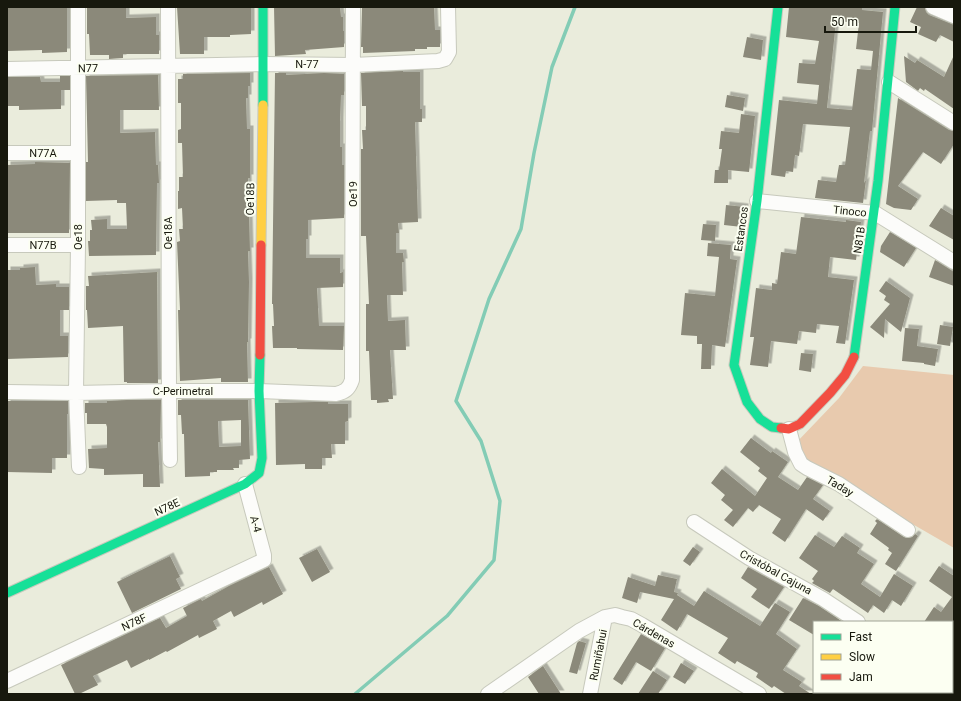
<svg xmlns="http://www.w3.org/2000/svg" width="961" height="701" font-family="Roboto,sans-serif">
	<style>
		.green { fill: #e8caae }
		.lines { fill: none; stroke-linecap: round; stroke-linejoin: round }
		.stream { stroke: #83ccb5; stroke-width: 3.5 }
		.building { fill: #8b897a; fill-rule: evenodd; filter: url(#shadow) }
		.street-casing { stroke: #c7c9bc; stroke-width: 16 }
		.fast-casing { stroke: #c7c9bc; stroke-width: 11 }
		.slow-casing { stroke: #c7c9bc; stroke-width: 11 }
		.jam-casing { stroke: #c7c9bc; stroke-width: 11 }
		.street { stroke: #fcfcfa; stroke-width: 14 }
		.fast { stroke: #16e098; stroke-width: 9 }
		.slow { stroke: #ffcf43; stroke-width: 9 }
		.jam { stroke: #f24e42; stroke-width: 9 }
		.labels { text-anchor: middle; stroke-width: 4; stroke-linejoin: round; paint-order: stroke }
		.street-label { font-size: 11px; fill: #17180d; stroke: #fcfff2 }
	</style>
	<defs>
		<filter id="shadow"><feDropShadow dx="3.5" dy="-3.5" stdDeviation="0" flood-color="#0004"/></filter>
	</defs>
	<rect width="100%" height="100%" fill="#eaecdc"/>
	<!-- green -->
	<path class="green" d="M863,366l91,9v173l-149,-86 -10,-18 44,-46z"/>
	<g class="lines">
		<!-- stream -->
		<path class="stream" d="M355,694l92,-78 47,-56 6,-59 -19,-60 -25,-40 33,-102 32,-70 13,-76 18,-86 23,-60"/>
	</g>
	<!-- building -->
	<path class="building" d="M7,7l60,1v44l-25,1v-3l-35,1z
		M126,7v11l30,-1v18h3v19h-36v4l-14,1v-4h-19l-1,-21h-2v-26z
		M177,7h74v27l-21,1v2h-26v17h-24z
		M274,7h66l1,10h2v14h1v16l-39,3 1,4 -31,2z
		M362,7h72l1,23h5v17h-13v2h-12v2l-52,2v-6h-2z
		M789,7h73v3l21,2 -11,119h-2l-6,52 2,-3 -3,23 -48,-5 3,-18 18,2 3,-17h6l5,-38 -47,-3 -4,32 -4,-1 -2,17 -7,-1 -1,6 -14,-2 8,-75 38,4 2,-19 -22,-2 2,-20 16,1 4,-23 -33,-4zM836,21l23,2 -3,26 17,2 -2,19 -14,-1 -5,41 -25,-2z
		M917,7h8l1,5 3,3 25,10v17l-14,-7 -4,7 -18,-8 3,-7 -11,-5z
		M747,37l16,3 -2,20 -18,-3z
		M954,55v54l-29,-20 -1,2 -4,-3 -2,3 -12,-9 -2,-26 11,7 2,-3 27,17z
		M403,71v1h17v37h2v13h-7l3,100 -20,1 1,10h-3v20h7l1,9h-2l1,33h-16l1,26 17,-1 1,30h-16l3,49h-5l1,3 -12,1v-3h-6l-2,-49h-3v-47h3l-3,-68h-5v-87h2l-1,-19h4v-24h-4l-1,-33z
		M250,73v13h-2v12h-2l1,31h3v49h-2l2,73h-2l1,31 -1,60h-1l1,40h-27v-4l-41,3 -2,-71h2l-3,-68 3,-1 -1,-12h4l-1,-21 -4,1v-18h1v-14h4l-1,-34h-4v-13l3,-1v-26h-3v-24h5v-5z
		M275,73h11v2l38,-2 20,1v21h-3l-1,26v26h2v18h2v53l-36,2v19h-2v19h34v15l3,-1v15l-26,1 2,38h25l-1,24 -46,-1v-1h-24l-1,-22h2l-1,-22h-1z
		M158,75l1,35h-39v23l35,-1 1,33h2l1,18h-2l-1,72 -67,1 -1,-15h2v-11h2l-1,-10 16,-1v10h20l-1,-26h-9v-3l-31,1v-39h2l-2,-86z
		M60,76h10v14h-9v19l-42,1v-4h-12v-29h33l1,5h19z
		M727,95l18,3 -2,13 -18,-4z
		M898,98l51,32 5,1v13l-13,20 -18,-12 -25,34 20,13 -7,11 -17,-2 -8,-4z
		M741,114l14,2 -6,56 -21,-2v13h-14l1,-13h4l3,-21h-3l2,-18 18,2z
		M35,162l35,1 -1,70h-62v-68l28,-1z
		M726,205l19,2 -3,20 -18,-2z
		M941,208l13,8v24l-25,-14z
		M801,217l45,5v-2l15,2 -5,38 -26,-3 -2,20 26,3 -9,64 -9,-1 3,-17 -22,-2 -1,9 -17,-2 -2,13 -26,-3 -3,26 -18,-2 4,-28h-4l6,-49 16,2v-7l5,1 4,-32 15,2z
		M703,224l13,1 -1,16 -14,-1z
		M890,232l26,16 -12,19 -24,-15 1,-6z
		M708,243l23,2 -1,14 7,1 -12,87 -13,-2 -1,24h-10l1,-25h-5v-8l-16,-1 4,-42 30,3 4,-39 -12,-1z
		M935,260l19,12v14l-25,-9z
		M35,267l1,18 20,-1v3h13v23h-9v26h8v21l-61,2v-89h13v-2z
		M157,272l1,111h-31v-1h-3l-1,-56 -35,2 -1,-18h-1v-24h3l-1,-10z
		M886,281l24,17 -9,34 -16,-13 -1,19 -14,-11 20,-23 -6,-4 2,-4 -7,-5z
		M940,325l13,2 -3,19 -13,-2z
		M905,328l14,1 -2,17 21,3 -3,17 -11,-2v-1l-22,-2z
		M801,353l12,1 -2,18 -12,-2z
		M127,400h34l-1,42h-2l2,45h-17v-13l-39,1v-6l-15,-1 -1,-19 19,-1v-21l-1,-3h-19v-11h-2v-10h22v-2z
		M178,400h70l2,59 -11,1v8h-6l1,2h-17v2h-7v4l-25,1 -1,-43h-2l-1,-19h-3zM241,420v26l-22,1 -1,-26z
		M7,401h61v13h-1v44h-15v15l-45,-1z
		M315,402h13v2h20v17l-3,1v22h-14l1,14h-10v11h-17v-5l-29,1 -1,-62z
		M751,438l20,15 1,-2 16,11 -10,15 20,13 9,-13 16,8 -10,14 17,12 -7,10 -17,-12 -21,33 -13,-9 9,-14 -22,-14 -6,7 -5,-4 -15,19 -9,-7 9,-10 -12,-10 4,-5 -14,-12 11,-14 33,27 12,-18 -9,-7 2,-3 -20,-16z
		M877,519l27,18 4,1 4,-1 3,-3 3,2 -22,35 -11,-7 7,-11 -4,-3 1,-2 -19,-14 7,-11 -2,-2z
		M815,535l19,12 8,-11 18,12 -3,5 17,11 -13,20 19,13 14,-23 19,12 -12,20 -9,-6 -8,13 -11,-8 -5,8 -35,-24 -3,4 -18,-10 2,-2 -2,-2 6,-8 -19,-13z
		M693,547l7,5 -10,14 -7,-5z
		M317,549l13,23 -18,10 -13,-24z
		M170,556l10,21 -4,2 5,10 -49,24 -15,-31z
		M939,566l15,10v46h-30l10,-15 7,5 11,-15 -23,-16z
		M269,567l14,27 -20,11 -1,-3 -28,15 -3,-6 -18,10 4,8 -18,9 -1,-3 -31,17 -1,-1 -17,9v-1l-18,9 -4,-8 -34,16 5,9 -19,9h-4l-14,-29 99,-47 6,10 21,-12 -4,-8 18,-9 1,2 27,-15z
		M748,567l36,20 -15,22 -18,-12 6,-8 -16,-11z
		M658,575l19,4 -3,13 4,1 -1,2 17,11 10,-15 56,35 15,-23 15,9 -14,22 21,15 -14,21 19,12 -3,4 12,8h-25l-12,-8 -2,2 -16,-11 2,-4 -21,-12 -2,3 -17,-11 10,-15 -41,-24 -10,17 -16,-11 13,-21 -34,-7 -3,11 -15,-5 6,-21 27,9z
		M803,598l16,8 24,16h-29v13l-25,-15z
		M641,634l24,14 -14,23 -15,-9 -14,23 -9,-6z
		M579,641l7,2 -9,31 -8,-2 8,-29z
		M681,663l13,8 -9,13 -12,-7z
		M543,666l18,28h-22l-11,-17z
		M653,671l14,9 -9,14h-20z"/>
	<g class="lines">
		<defs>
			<path id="street" d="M78,7v238l-2,148 3,74
				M168,7l1,384 1,69
				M933,7l21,9
				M7,69l257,-5 89,1 85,-4 7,-2 4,-7 -1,-45
				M889,82l65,41
				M7,153h71
				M757,201l118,12 79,49
				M7,245h71
				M7,392l69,1 93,-2h90l77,3c9,-2 13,-5 16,-14l1,-373
				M789,429l6,23 6,12 6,4 32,16 69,46
				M694,522l55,36 74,41 35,23
				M7,681l257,-121v-5l-19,-71
				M488,694l91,-63 26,-14 10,-2 7,2 9,2 11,6 117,69
				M590,694l15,-77"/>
			<path id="fast" d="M263,7v98
				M778,7l-21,194 -23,164 13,37 13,17 12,8 9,1
				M854,357l24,-176 17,-174
				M7,593l238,-109 14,-11 3,-15 -3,-67 1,-36
				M952,677l2,-4
				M921,694l1,-2"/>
			<path id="slow" d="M261,245l2,-140
				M952,644l2,-3"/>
			<path id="jam" d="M260,355l1,-110
				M781,428l8,1 11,-5 30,-31 15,-18 9,-18
				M941,694l2,-2"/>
		</defs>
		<!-- street casing -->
		<use href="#street" class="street-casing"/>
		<!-- fast casing -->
		<use href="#fast" class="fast-casing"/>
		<!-- slow casing -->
		<use href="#slow" class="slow-casing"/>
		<!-- jam casing -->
		<use href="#jam" class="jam-casing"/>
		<!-- street -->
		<use href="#street" class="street"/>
		<!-- fast -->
		<use href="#fast" class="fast"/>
		<!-- slow -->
		<use href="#slow" class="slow"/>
		<!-- jam -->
		<use href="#jam" class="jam"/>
	</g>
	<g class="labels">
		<!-- street labels -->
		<g class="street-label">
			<text x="307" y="68">N-77</text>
			<text transform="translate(88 68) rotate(-1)" y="4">N77</text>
			<text x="43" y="157">N77A</text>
			<text transform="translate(353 194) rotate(-90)" y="4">Oe19</text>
			<text transform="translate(250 199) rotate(-89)" y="4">Oe18B</text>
			<text transform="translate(850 211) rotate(6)" y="4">Tinoco</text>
			<text transform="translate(741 229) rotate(-82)" y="4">Estancos</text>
			<text transform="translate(168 233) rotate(-90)" y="4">Oe18A</text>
			<text transform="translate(78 237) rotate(-90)" y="4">Oe18</text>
			<text transform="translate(859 240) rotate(-82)" y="4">N81B</text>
			<text x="43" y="249">N77B</text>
			<text x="183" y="395">C-Perimetral</text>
			<text transform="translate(840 486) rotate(31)" y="4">Taday</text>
			<text transform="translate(167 507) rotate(-25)" y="4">N78E</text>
			<text transform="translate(256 524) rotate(75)" y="4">A-4</text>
			<text transform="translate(776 572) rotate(29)" y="4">Cristóbal Cajuna</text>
			<text transform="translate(134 622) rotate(-25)" y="4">N78F</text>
			<text transform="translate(654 633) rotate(30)" y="4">Cárdenas</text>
			<text transform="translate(598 655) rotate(-79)" y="4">Rumiñahui</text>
		</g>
	</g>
	<!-- border -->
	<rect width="961" height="701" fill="none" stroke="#17180d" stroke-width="16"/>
	<!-- legend -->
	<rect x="813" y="621" width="140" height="72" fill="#fcfff2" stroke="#a0a396"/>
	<rect x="821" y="634" width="20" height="6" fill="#16e098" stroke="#a0a396"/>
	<text x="849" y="641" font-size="12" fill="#17180d">Fast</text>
	<rect x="821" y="654" width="20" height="6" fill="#ffcf43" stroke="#a0a396"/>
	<text x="849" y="661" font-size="12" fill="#17180d">Slow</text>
	<rect x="821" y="674" width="20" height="6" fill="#f24e42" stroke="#a0a396"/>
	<text x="849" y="681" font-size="12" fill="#17180d">Jam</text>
	<!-- scale -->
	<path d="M825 26v6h91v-6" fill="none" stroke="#17180d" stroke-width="2"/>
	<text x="831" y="26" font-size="12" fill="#17180d" stroke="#fcfff2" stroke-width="3" paint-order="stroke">50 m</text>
</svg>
